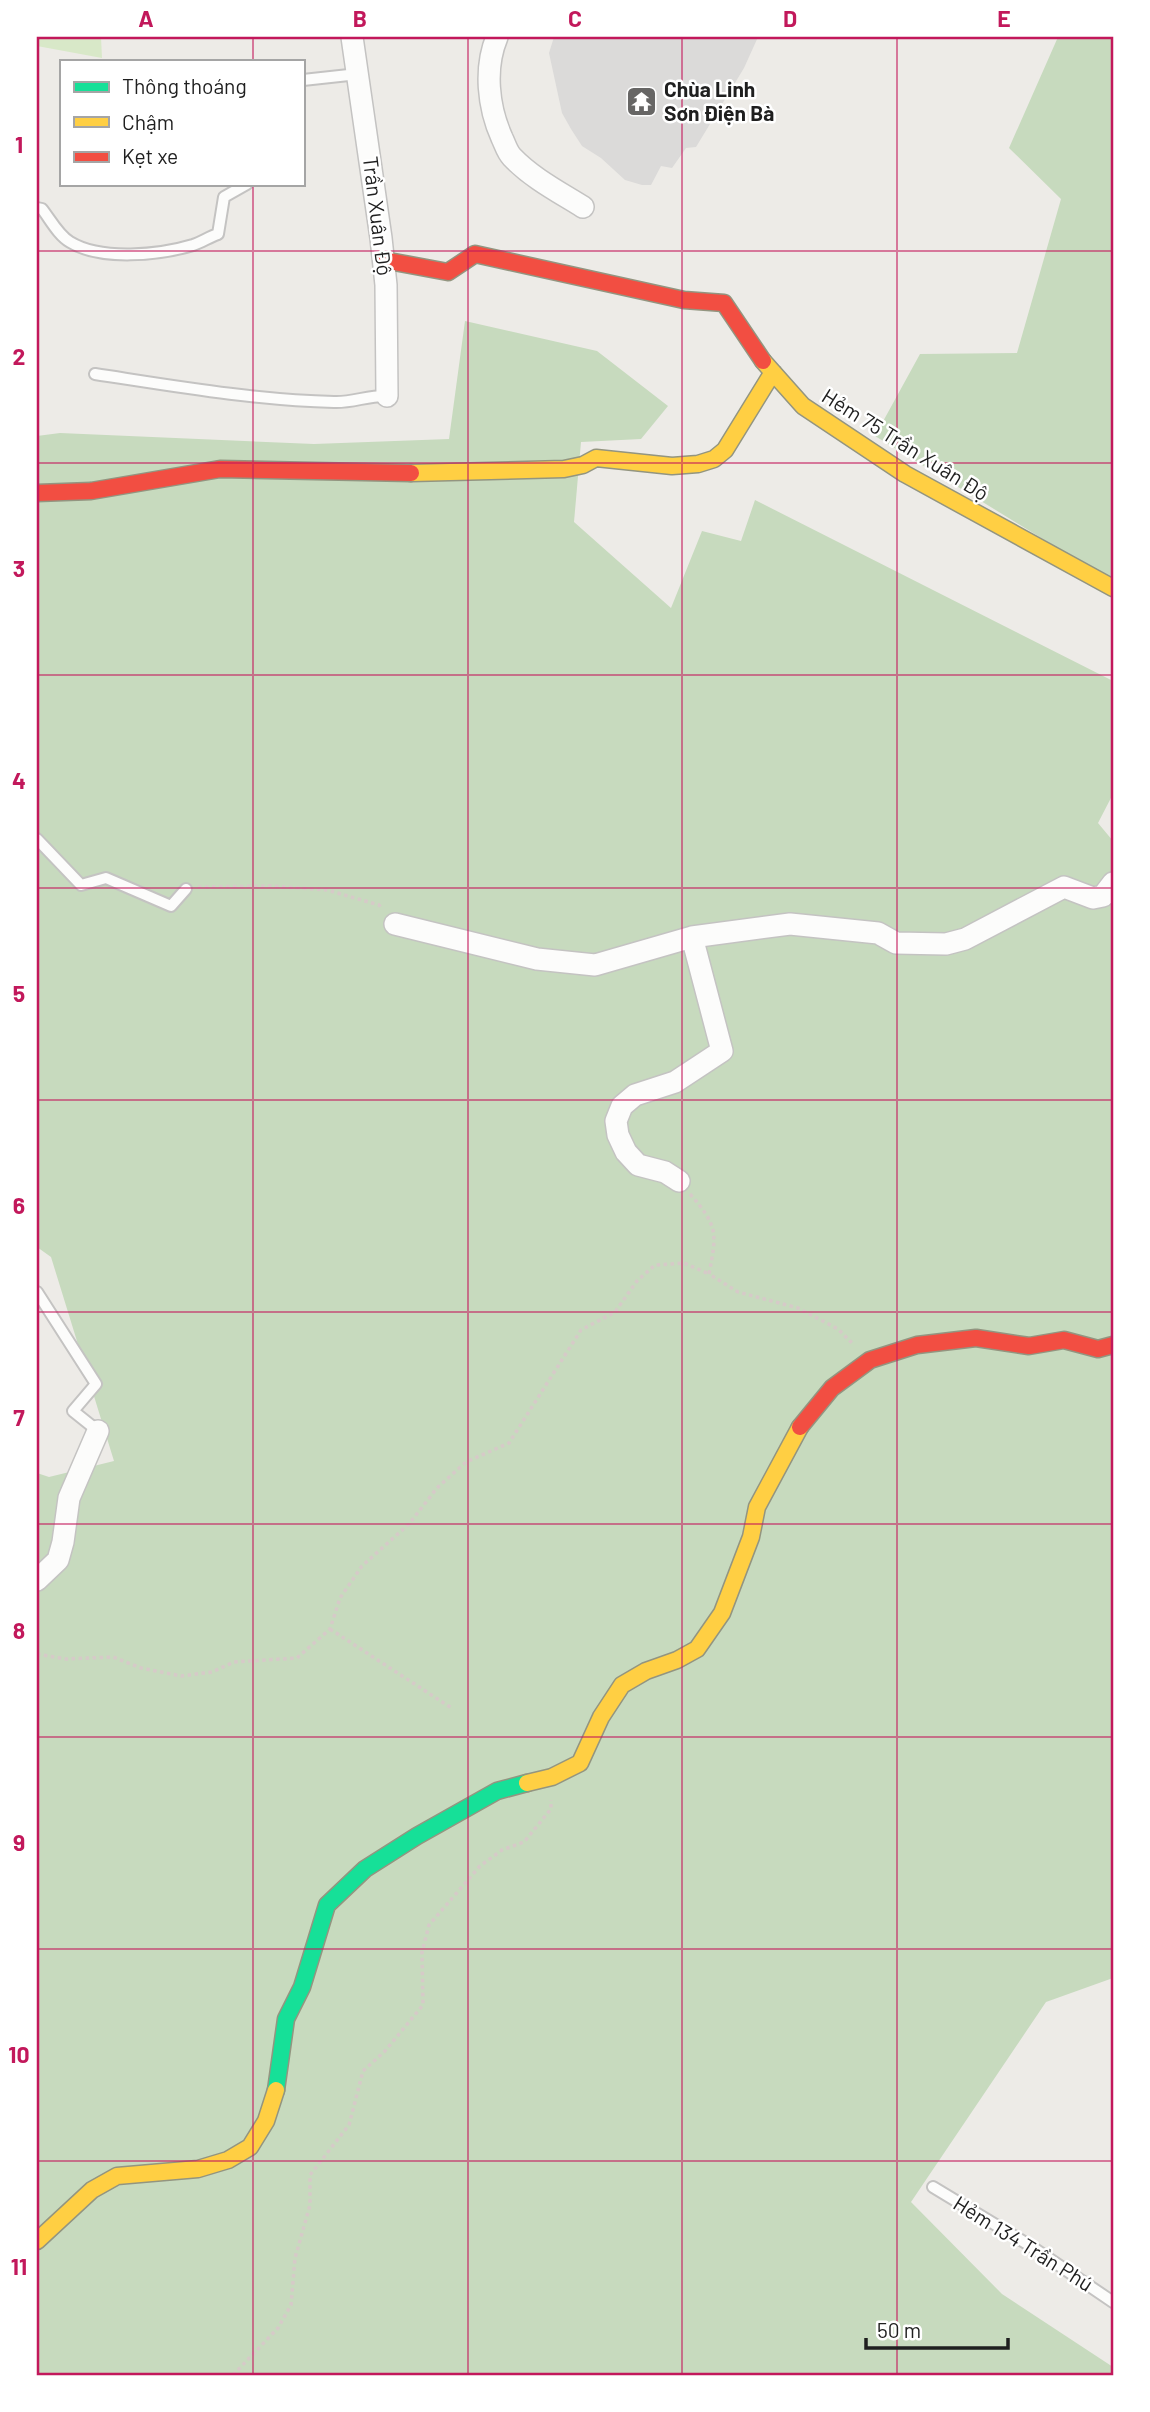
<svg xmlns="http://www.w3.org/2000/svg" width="1150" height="2412" font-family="Barlow,sans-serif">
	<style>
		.religious { fill: #dbdad9 }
		.grass { fill: #d8e8c8 }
		.forest { fill: #c7dabe }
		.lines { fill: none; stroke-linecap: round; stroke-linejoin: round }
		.lane-casing { stroke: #c4c3c2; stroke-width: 14 }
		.street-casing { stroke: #c4c3c2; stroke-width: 24 }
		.fast-casing { stroke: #939580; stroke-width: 19 }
		.slow-casing { stroke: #939580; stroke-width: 19 }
		.jam-casing { stroke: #939580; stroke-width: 19 }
		.path { stroke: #d6cac8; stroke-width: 3.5; stroke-dasharray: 3.5 3.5; stroke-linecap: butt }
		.lane { stroke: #fcfcfb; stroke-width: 10 }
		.street { stroke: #fcfcfb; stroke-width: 21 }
		.fast { stroke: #16e098; stroke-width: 16 }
		.slow { stroke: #ffcf43; stroke-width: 16 }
		.jam { stroke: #f24e42; stroke-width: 16 }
		.grid { fill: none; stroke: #c2185b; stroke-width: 2; stroke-opacity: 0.55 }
		.labels { text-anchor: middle; stroke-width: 5; stroke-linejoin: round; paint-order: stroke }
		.poi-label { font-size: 21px; font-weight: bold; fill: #1f1f1f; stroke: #fff; text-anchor: start }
		.street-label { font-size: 21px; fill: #1f1f1f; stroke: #fff }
		.neatline { fill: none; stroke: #c2185b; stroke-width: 2.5 }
		.grid-label { font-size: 23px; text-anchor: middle; font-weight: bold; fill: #c2185b }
	</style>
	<rect width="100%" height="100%" fill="#edebe7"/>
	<!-- religious -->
	<path class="religious" d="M554,37h204l-14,31 -48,79 -10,1 -14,20 -11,-2 -10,19h-9l-17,-5 -24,-22 -19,-12 -11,-17 -9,-16 -13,-60z"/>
	<!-- grass -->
	<path class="grass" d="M37,37h64l1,21 -65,-12z"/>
	<!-- forest -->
	<path class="forest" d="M1058,37h55v545l-238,-146 45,-82 97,-1 44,-154 -52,-51z
		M465,321l132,30 71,55 -27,33 -60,3 -7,80 97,86 31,-77 39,10 14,-41 358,181v113l-15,29 15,18v1137l-67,24 -135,200 91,92 111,73v8h-1076v-902l12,4 65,-16 -63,-204 -14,-10v-811l23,-3 254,11 135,-5z"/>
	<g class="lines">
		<defs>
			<path id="lane" d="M303,80l55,-6
				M37,208l5,1c8,10 16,26 28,33 31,19 90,13 123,3 9,-3 16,-8 25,-11l6,-37 23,-13
				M95,374c79,12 159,26 239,28 18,1 35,-7 53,-6
				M37,839l44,46 25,-7 65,28 15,-17
				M37,1292l59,92 -23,27 25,20
				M933,2187l96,58 84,57"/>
			<path id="street" d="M352,37l29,201 5,47 1,111
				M497,37c-13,31 -9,70 5,101 3,6 5,14 10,19 20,21 47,35 71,50
				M395,924l142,35 58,6 97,-28 98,-13 88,9 18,10 50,1 19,-5 99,-52 29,11 10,-2 10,-13
				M679,1181l-14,-9 -27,-7 -12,-13 -8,-17 -2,-14 6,-15 13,-11 40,-13 47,-31 -30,-114
				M37,1580l21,-20 5,-18 6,-44 29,-67"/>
			<path id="fast" d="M276,2090l10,-71 16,-32 25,-82 38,-36 52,-33 80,-45 30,-8"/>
			<path id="slow" d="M763,361l40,45 102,68 208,114
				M411,473l153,-4 19,-4 13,-7 76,8 26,-2 16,-5 11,-9 48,-78
				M527,1783l25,-6 28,-14 21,-46 21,-32 24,-14 31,-11 20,-11 25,-36 29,-76 6,-30 43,-80
				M37,2241l55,-51 25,-14 81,-7 30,-9 22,-13 16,-26 10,-31"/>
			<path id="jam" d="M383,260l65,12 27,-18 209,46 40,3 39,58
				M37,493l54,-2 129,-22 191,4
				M800,1427l32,-39 38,-28 47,-15 59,-7 53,8 35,-6 34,9 15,-4"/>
		</defs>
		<!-- lane casing -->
		<use href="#lane" class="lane-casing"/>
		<!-- street casing -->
		<use href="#street" class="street-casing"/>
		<!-- fast casing -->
		<use href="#fast" class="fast-casing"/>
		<!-- slow casing -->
		<use href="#slow" class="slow-casing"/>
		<!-- jam casing -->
		<use href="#jam" class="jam-casing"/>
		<!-- path -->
		<path class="path" d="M198,887l73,-1 56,4 52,15 3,4
			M690,1194c28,32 27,39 19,80l29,18 60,16 40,21 15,15
			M330,1629l123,80
			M37,1654l29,5 47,-2 28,11 40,8 31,-4 22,-10 63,-4 33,-29 10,-31 22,-32 47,-42 28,-36 29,-26 43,-19 72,-113 34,-18 22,-31 18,-16 29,-2 25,11
			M233,2375l45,-47 13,-23 4,-47 15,-53v-30l39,-50 14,-54 22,-20 38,-46 -1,-53 7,-27 51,-59 22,-16 22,-8 27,-33v-9"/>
		<!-- lane -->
		<use href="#lane" class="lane"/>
		<!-- street -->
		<use href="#street" class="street"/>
		<!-- fast -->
		<use href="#fast" class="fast"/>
		<!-- slow -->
		<use href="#slow" class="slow"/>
		<!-- jam -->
		<use href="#jam" class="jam"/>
	</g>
	<!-- grid -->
	<path class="grid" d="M253,37v24M468,37v2338M682,37v2338M897,37v2338M253,184v2191M37,251h1076M37,463h1076M37,675h1076M37,888h1076M37,1100h1076M37,1312h1076M37,1524h1076M37,1737h1076M37,1949h1076M37,2161h1076"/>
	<!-- icons -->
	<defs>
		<symbol id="temple-square" viewBox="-11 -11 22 22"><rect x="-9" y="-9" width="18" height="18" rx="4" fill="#676665" stroke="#fff"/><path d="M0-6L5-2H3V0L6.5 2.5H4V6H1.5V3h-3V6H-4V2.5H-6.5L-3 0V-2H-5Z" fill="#fff"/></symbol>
	</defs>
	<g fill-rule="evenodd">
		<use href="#temple-square" x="624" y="84" width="35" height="35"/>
	</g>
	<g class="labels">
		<!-- poi labels -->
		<g class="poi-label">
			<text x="664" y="97">Chùa Linh<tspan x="664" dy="24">Sơn Điện Bà</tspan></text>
		</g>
		<!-- street labels -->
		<g class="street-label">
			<text transform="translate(377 216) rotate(83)" y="7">Trần Xuân Độ</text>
			<text transform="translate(905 445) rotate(32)" y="7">Hẻm 75 Trần Xuân Độ</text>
			<text transform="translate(1023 2244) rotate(32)" y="7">Hẻm 134 Trần Phú</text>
		</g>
	</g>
	<!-- border -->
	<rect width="1150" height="2412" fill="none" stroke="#ffffff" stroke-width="77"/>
	<!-- legend -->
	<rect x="60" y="60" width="245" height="126" fill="#ffffff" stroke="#a5a5a5" stroke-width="2"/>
	<rect x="74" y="82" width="35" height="10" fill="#16e098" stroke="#a5a5a5" stroke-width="2"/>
	<text x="122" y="94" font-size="21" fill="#1f1f1f">Thông thoáng</text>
	<rect x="74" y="117" width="35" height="10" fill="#ffcf43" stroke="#a5a5a5" stroke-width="2"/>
	<text x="122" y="130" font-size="21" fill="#1f1f1f">Chậm</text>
	<rect x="74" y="152" width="35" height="10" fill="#f24e42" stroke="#a5a5a5" stroke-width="2"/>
	<text x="122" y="164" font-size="21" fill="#1f1f1f">Kẹt xe</text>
	<!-- scale -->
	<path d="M866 2338v10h142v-10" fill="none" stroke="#1f1f1f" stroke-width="3.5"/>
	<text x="877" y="2338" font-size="21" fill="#1f1f1f" stroke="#ffffff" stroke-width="5" paint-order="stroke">50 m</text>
	<rect x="38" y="38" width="1074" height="2336" class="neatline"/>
	<g class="grid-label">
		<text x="146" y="27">A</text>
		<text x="360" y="27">B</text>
		<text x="575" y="27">C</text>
		<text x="790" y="27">D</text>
		<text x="1004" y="27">E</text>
		<text x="19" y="153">1</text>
		<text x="19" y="365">2</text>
		<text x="19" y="577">3</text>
		<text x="19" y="789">4</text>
		<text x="19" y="1002">5</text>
		<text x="19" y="1214">6</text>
		<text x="19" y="1426">7</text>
		<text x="19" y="1639">8</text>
		<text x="19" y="1851">9</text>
		<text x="19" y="2063">10</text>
		<text x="19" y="2275">11</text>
	</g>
</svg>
